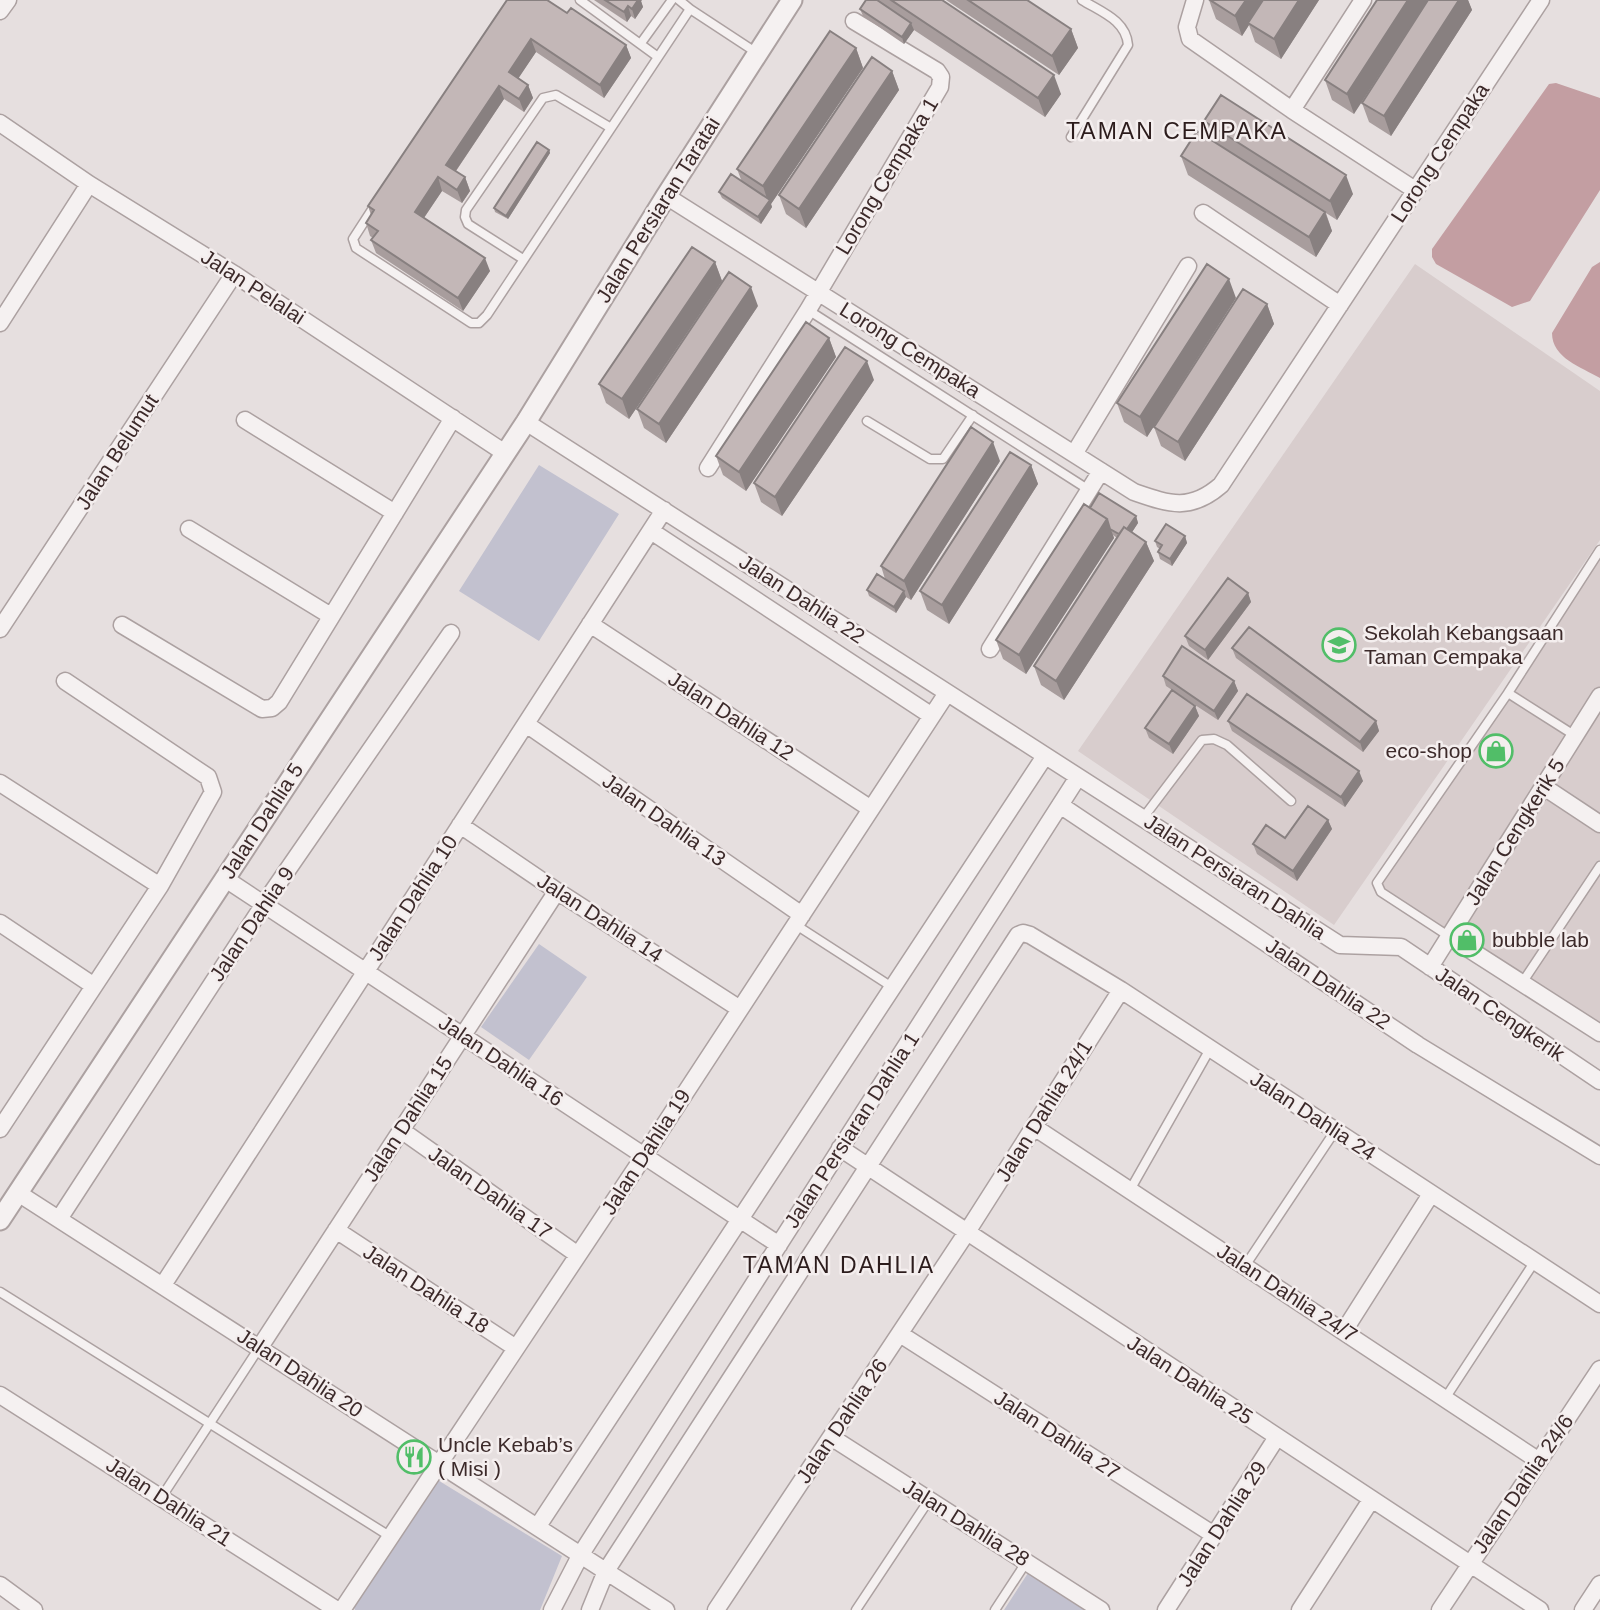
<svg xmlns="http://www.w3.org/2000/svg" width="1600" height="1610" font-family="Helvetica,sans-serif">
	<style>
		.built { fill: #d8cdcd }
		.green { fill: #c2c1cf }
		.water { fill: #c39ea2 }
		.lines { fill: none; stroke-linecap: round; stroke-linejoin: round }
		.service-casing { stroke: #aca1a1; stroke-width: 11 }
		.minor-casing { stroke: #aca1a1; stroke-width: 19 }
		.tertiary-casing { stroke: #aca1a1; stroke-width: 23 }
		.service { stroke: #f5f1f1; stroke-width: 8 }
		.minor { stroke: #f5f1f1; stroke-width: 16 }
		.tertiary { stroke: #f5f1f1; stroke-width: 19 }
		.wall { fill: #a89d9d }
		.shaded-wall { fill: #888080 }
		.building { fill: #c3b7b7; stroke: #888080; stroke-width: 2 }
		.labels { text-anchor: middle; stroke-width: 5; stroke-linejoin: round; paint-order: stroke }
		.street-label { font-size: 21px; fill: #3c2a2a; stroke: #f4eeee }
		.poi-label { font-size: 21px; fill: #3c2a2a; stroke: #f4eeee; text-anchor: start }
		.neighbourhood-label { font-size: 23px; letter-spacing: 2px; fill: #2c1c1c; stroke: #f4eeee }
	</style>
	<rect width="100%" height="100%" fill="#e6dfdf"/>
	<!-- built -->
	<path class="built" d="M1415,264l185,127v149l-266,385 -256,-174z
		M1600,558v467l-216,-135 -2,-7 3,-9 132,-187z"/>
	<!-- green -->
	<path class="green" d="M539,465l80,49 -80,127 -80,-50z
		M539,944l48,33 -58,83 -48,-33z
		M436,1479l126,77 -22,54h-185l-2,-5z
		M1028,1573l57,37h-81z"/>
	<!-- water -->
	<path class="water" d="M1556,83l44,15v92l-70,111 -18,6 -76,-43 -4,-7v-8l117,-165z
		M1600,262v116c-19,-11 -48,-20 -48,-45l40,-66z"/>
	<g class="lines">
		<defs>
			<path id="service" d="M580,0l78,57
				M679,0l11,9
				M641,43l31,-43
				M1071,137l57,-92c-2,-25 -27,-33 -46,-45
				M375,205l-22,34 3,9 115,75h8l8,-8 203,-306 67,44
				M523,259l-55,-35 -3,-7 1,-7 77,-112 13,-3 55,33
				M808,310l281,180
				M867,421l63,38h13l30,-44
				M1508,693l66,42
				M1143,818l59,-78 12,-1 13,6 64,56
				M796,925l96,62
				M1450,937l-69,-45 -4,-9 131,-190 92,-143
				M1522,983l78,-117
				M1130,1190l80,-141
				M1245,1266l90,-135
				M0,1292l391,245
				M1446,1397l89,-136
				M161,1498l98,-150
				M856,1610l73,-110
				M995,1610l32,-49"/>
			<path id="minor" d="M1195,0l-8,27 3,12 102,71 123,80
				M0,11l8,-11
				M1292,110l71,-110
				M0,123l89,61 145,90 271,179
				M666,196l468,296c35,12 56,20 87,-7l320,-485
				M1203,213l137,92
				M0,323l89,-139
				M245,420l150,93
				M526,422l814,523 61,2 199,134
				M1074,454l114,-188
				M708,468l100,-158 132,-223 1,-10 -4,-6 -83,-50
				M189,529l142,87
				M651,531l281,185
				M590,624l281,185
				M122,625l140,84 10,-1 7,-6 174,-284
				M0,629l234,-355
				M990,649l111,-178
				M526,724l276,191
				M0,783l160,103
				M1544,787l56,37
				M1060,805l358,240 182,111
				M460,825l97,66 183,118
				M224,878l555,367
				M0,923l94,63
				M1450,937l150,96
				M1430,967l170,-271
				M1034,1127l505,334
				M0,1129l160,-243 53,-94 -5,-15 -143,-96
				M401,1130l177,125
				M840,1148l700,462
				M18,1193l648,417
				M59,1219l205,-315 187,-271
				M336,1230l180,118
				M163,1285l501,-775
				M1344,1331l87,-137
				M900,1334l314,201
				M260,1347l297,-456
				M0,1395l337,215
				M831,1437l270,173
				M538,1526l507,-770
				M0,1585l34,25
				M342,1610l302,-454 303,-463
				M552,1610l29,-56 497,-777
				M590,1610l16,-39 412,-636 5,-2 7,2 91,55 479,314
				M716,1610l251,-378 154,-242
				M1166,1610l111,-173
				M1300,1610l71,-110
				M1440,1610l160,-241
				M1583,1610l17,-26"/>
			<path id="tertiary" d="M0,1220l526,-798 140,-226 126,-196"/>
		</defs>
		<!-- service casing -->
		<use href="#service" class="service-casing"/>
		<!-- minor casing -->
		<use href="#minor" class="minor-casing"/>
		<!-- tertiary casing -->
		<use href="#tertiary" class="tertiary-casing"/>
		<!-- service -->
		<use href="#service" class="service"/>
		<!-- minor -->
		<use href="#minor" class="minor"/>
		<!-- tertiary -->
		<use href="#tertiary" class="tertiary"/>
	</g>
	<!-- wall -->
	<path class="wall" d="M507,0l60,13 59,32 5,13 -27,40 -68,-46 -18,26 10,7 5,13 -9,14 -20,-13 -48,72 9,6 5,14 -8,12 -20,-12 -18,27 66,53 -27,40 -87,-58 -5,-13 2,-2 -3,-2 -4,-13 5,-8 -3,-9z
		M594,0h48l-1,1 2,6 -8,12 -4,-3 -4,6z
		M866,0h76l119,94 -16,23 -131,-87 -10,14 -41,-28 -3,-7z
		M946,0h81l44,29 7,19 -19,27z
		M1209,0h110l-38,59 -26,-17 -6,-17 -7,11 -26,-17z
		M1377,0l-23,114 -22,-14 -7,-20z
		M1428,0h40l4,10 -81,126 -22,-14 -7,-19z
		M856,48l7,20 -92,136 1,3 -11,17 -39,-26 -3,-6 23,-10 -5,-13z
		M892,71l7,19 -93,138 -20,-14 -7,-19z
		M1204,121l149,73 -16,26 -11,-7 6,18 -16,26 -128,-82 -7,-19 29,-17z
		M549,150l1,3 -42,66 -13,-7 -1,-4z
		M715,262l7,19 -93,138 -23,-16 -7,-19z
		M1236,298l-89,139 -23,-15 -7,-19z
		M1267,304l7,20 -89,137 -24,-15 -7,-19z
		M758,306l-92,137 -22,-15 -7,-19z
		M829,338l7,19 -90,134 -23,-16 -7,-19z
		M874,380l-92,136 -21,-14 -7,-19z
		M1000,461l-89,139 -5,-3 -10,16 -27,-17 -2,-6 18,-11 -4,-13z
		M1031,465l7,19 -89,140 -22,-14 -7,-19z
		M1090,508l46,8 2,7 -6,9 14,10 8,19 -90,139 -23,-15 -7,-19 83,-128 -4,-3 1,3 -88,136 -23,-15 -7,-19z
		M1185,536l2,7 -15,23 -12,-7 -2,-7 2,-3 -3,-2 -2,-6z
		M1248,593l3,9 -43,58 -19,-14 -4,-10z
		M1232,648l144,73 3,10 -16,21 -127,-94z
		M1163,676l71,5 4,10 -20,29 -52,-34z
		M1195,706l4,10 -26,38 -24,-16 -4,-10z
		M1228,721l135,60 -18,26 -113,-76z
		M1328,820l4,9 -35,52 -40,-27 -4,-10 32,-6z"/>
	<!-- shaded-wall -->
	<path class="shaded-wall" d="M638,0h4l-1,1 2,6 -8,12 -3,-10z
		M1246,0h19l-17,23 1,2 -7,11 -7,-20z
		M1299,0h20l-38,59 -7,-20z
		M1408,0h20l-74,114 -7,-20z
		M1459,0h9l4,10 -81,126 -7,-20z
		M628,6l3,10 -4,6 -3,-10z
		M911,23l3,7 -10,14 -2,-7z
		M1071,29l7,19 -19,27 -7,-19z
		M531,39l5,13 -22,33 -5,-13z
		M626,45l5,13 -27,40 -4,-13z
		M856,48l7,20 -92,136 1,3 -11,17 -3,-7 10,-15 -5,-16z
		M892,71l7,19 -93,138 -7,-19z
		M1054,75l7,19 -16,23 -7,-19z
		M528,85l5,13 -9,14 -5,-13z
		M499,86l5,13 -53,79 -5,-13z
		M549,150l1,3 -42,66 -2,-3z
		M1346,175l7,19 -16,26 -7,-19z
		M438,177l4,14 -23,34 -4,-13z
		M465,177l5,14 -8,12 -5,-13z
		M1325,212l7,19 -16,26 -7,-20z
		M485,258l5,13 -27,40 -5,-13z
		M715,262l7,19 -93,138 -7,-20z
		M1229,279l7,19 -89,139 -7,-20z
		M751,287l7,19 -92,137 -7,-19z
		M1267,304l7,20 -89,137 -7,-19z
		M829,338l7,19 -90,134 -7,-19z
		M867,361l7,19 -92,136 -7,-19z
		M993,442l7,19 -89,139 -7,-19z
		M1031,465l7,19 -89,140 -7,-19z
		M1136,516l2,7 -13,20 -2,-7z
		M1107,519l7,19 -88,136 -7,-19z
		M1185,536l2,7 -15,23 -2,-7z
		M1146,542l8,19 -90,139 -8,-19z
		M904,591l2,6 -10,16 -2,-6z
		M1248,593l3,9 -43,58 -3,-10z
		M1234,681l4,10 -20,29 -4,-9z
		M1195,706l4,10 -26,38 -4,-10z
		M1376,721l3,10 -16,21 -3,-10z
		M1359,771l4,10 -18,26 -4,-10z
		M1328,820l4,9 -35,52 -4,-10z"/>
	<!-- building -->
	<path class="building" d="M507,0h40l20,13 4,-5 55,37 -26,40 -69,-46 -22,33 19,13 -9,14 -20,-13 -53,79 19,12 -8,13 -19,-13 -23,35 70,46 -27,40 -87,-58 7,-9 -12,-8 8,-13 -6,-4z
		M605,0h33l-6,9 -4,-3 -4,6z
		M866,0h11l34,23 -9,14 -42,-28z
		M891,0h51l112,75 -16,23z
		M968,0h59l44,29 -19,27z
		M1210,0h36l-11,16z
		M1263,0h36l-25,39 -26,-16z
		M1377,0h31l-61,94 -22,-14z
		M1428,0h31l-75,116 -22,-13z
		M830,31l26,17 -93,138 -26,-17z
		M872,57l20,14 -93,138 -20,-14z
		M1221,95l125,80 -16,26 -126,-80z
		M1197,131l128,81 -16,25 -128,-81z
		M537,142l12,8 -43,66 -12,-8z
		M731,174l39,26 -12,17 -39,-25z
		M692,247l23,15 -93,137 -23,-15z
		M1207,264l22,15 -89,138 -23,-14z
		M729,272l22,15 -92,137 -22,-15z
		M1243,289l24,15 -89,138 -24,-15z
		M806,322l23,16 -90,134 -23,-16z
		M845,347l22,14 -92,136 -21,-14z
		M971,427l22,15 -89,139 -23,-15z
		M1010,452l21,13 -89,140 -22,-14z
		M1099,493l37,23 -9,13 -3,-2 -5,7 -9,-5 -3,-10 -17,-11z
		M1084,504l23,15 -88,136 -23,-15z
		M1166,524l19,12 -15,23 -12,-7 4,-7 -7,-4z
		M1124,527l22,15 -90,139 -22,-15z
		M877,574l27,17 -10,16 -27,-17z
		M1228,578l20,15 -43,57 -20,-14z
		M1249,627l127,94 -16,21 -128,-94z
		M1182,646l52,35 -20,30 -51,-35z
		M1172,690l23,16 -26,38 -24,-16z
		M1247,694l112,77 -18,26 -113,-76z
		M1308,806l20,14 -35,51 -40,-27 13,-19 19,13z"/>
	<!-- icons -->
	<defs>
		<symbol id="school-ring" viewBox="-11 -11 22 22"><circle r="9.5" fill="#f4eeee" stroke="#51be68" stroke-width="1.5"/><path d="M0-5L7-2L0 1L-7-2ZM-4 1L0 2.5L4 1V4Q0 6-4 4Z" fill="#51be68"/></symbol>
		<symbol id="shop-ring" viewBox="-11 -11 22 22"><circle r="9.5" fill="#f4eeee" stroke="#51be68" stroke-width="1.5"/><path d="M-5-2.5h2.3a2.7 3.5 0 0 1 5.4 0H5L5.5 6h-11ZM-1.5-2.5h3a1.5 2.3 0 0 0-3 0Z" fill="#51be68"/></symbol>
		<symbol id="restaurant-ring" viewBox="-11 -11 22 22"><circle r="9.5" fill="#f4eeee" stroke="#51be68" stroke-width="1.5"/><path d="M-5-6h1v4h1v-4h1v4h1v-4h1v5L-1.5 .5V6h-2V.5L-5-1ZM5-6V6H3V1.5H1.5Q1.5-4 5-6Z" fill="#51be68"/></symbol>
	</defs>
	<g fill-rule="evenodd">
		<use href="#school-ring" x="1320" y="626" width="38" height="38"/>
		<use href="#shop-ring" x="1477" y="732" width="38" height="38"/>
		<use href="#shop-ring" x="1448" y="921" width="38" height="38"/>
		<use href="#restaurant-ring" x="395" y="1438" width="38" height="38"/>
	</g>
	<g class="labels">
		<!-- street labels -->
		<g class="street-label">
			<text transform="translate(1440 153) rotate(-57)" y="7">Lorong Cempaka</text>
			<text transform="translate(887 176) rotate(-59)" y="7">Lorong Cempaka 1</text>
			<text transform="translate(658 210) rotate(-58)" y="7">Jalan Persiaran Taratai</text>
			<text transform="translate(253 287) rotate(33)" y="7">Jalan Pelalai</text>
			<text transform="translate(910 350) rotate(32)" y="7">Lorong Cempaka</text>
			<text transform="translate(117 452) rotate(-57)" y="7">Jalan Belumut</text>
			<text transform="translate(802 599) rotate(33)" y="7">Jalan Dahlia 22</text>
			<text transform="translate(731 716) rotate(33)" y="7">Jalan Dahlia 12</text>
			<text transform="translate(664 820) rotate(35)" y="7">Jalan Dahlia 13</text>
			<text transform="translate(262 821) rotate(-57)" y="7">Jalan Dahlia 5</text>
			<text transform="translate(1515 832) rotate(-58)" y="7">Jalan Cengkerik 5</text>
			<text transform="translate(1235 877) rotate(33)" y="7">Jalan Persiaran Dahlia</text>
			<text transform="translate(413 898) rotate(-57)" y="7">Jalan Dahlia 10</text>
			<text transform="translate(600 918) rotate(33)" y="7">Jalan Dahlia 14</text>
			<text transform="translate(252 924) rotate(-56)" y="7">Jalan Dahlia 9</text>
			<text transform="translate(1328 984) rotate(34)" y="7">Jalan Dahlia 22</text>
			<text transform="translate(1500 1014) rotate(34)" y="7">Jalan Cengkerik</text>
			<text transform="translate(501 1061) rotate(34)" y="7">Jalan Dahlia 16</text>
			<text transform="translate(1044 1111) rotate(-58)" y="7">Jalan Dahlia 24/1</text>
			<text transform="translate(1313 1116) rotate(33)" y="7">Jalan Dahlia 24</text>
			<text transform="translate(408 1119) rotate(-57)" y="7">Jalan Dahlia 15</text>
			<text transform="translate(852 1130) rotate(-57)" y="7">Jalan Persiaran Dahlia 1</text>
			<text transform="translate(646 1152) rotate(-57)" y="7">Jalan Dahlia 19</text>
			<text transform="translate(490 1193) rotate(35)" y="7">Jalan Dahlia 17</text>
			<text transform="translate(426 1289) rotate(33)" y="7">Jalan Dahlia 18</text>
			<text transform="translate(1287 1293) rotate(33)" y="7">Jalan Dahlia 24/7</text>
			<text transform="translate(300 1373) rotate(33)" y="7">Jalan Dahlia 20</text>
			<text transform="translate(1190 1380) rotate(33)" y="7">Jalan Dahlia 25</text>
			<text transform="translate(842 1421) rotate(-56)" y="7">Jalan Dahlia 26</text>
			<text transform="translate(1057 1435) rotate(33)" y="7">Jalan Dahlia 27</text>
			<text transform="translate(1523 1484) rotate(-56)" y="7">Jalan Dahlia 24/6</text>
			<text transform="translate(169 1502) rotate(33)" y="7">Jalan Dahlia 21</text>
			<text transform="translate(966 1523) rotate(32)" y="7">Jalan Dahlia 28</text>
			<text transform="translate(1222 1524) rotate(-57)" y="7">Jalan Dahlia 29</text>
		</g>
		<!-- poi labels -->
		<g class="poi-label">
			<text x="1364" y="640">Sekolah Kebangsaan<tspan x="1364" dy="24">Taman Cempaka</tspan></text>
			<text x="1472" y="758" text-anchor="end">eco-shop</text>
			<text x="1492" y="947">bubble lab</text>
			<text x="438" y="1452">Uncle Kebab’s<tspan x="438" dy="24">( Misi )</tspan></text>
		</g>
		<!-- neighbourhood labels -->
		<g class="neighbourhood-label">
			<text x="1177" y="139">TAMAN CEMPAKA</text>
			<text x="839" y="1273">TAMAN DAHLIA</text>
		</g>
	</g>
</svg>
